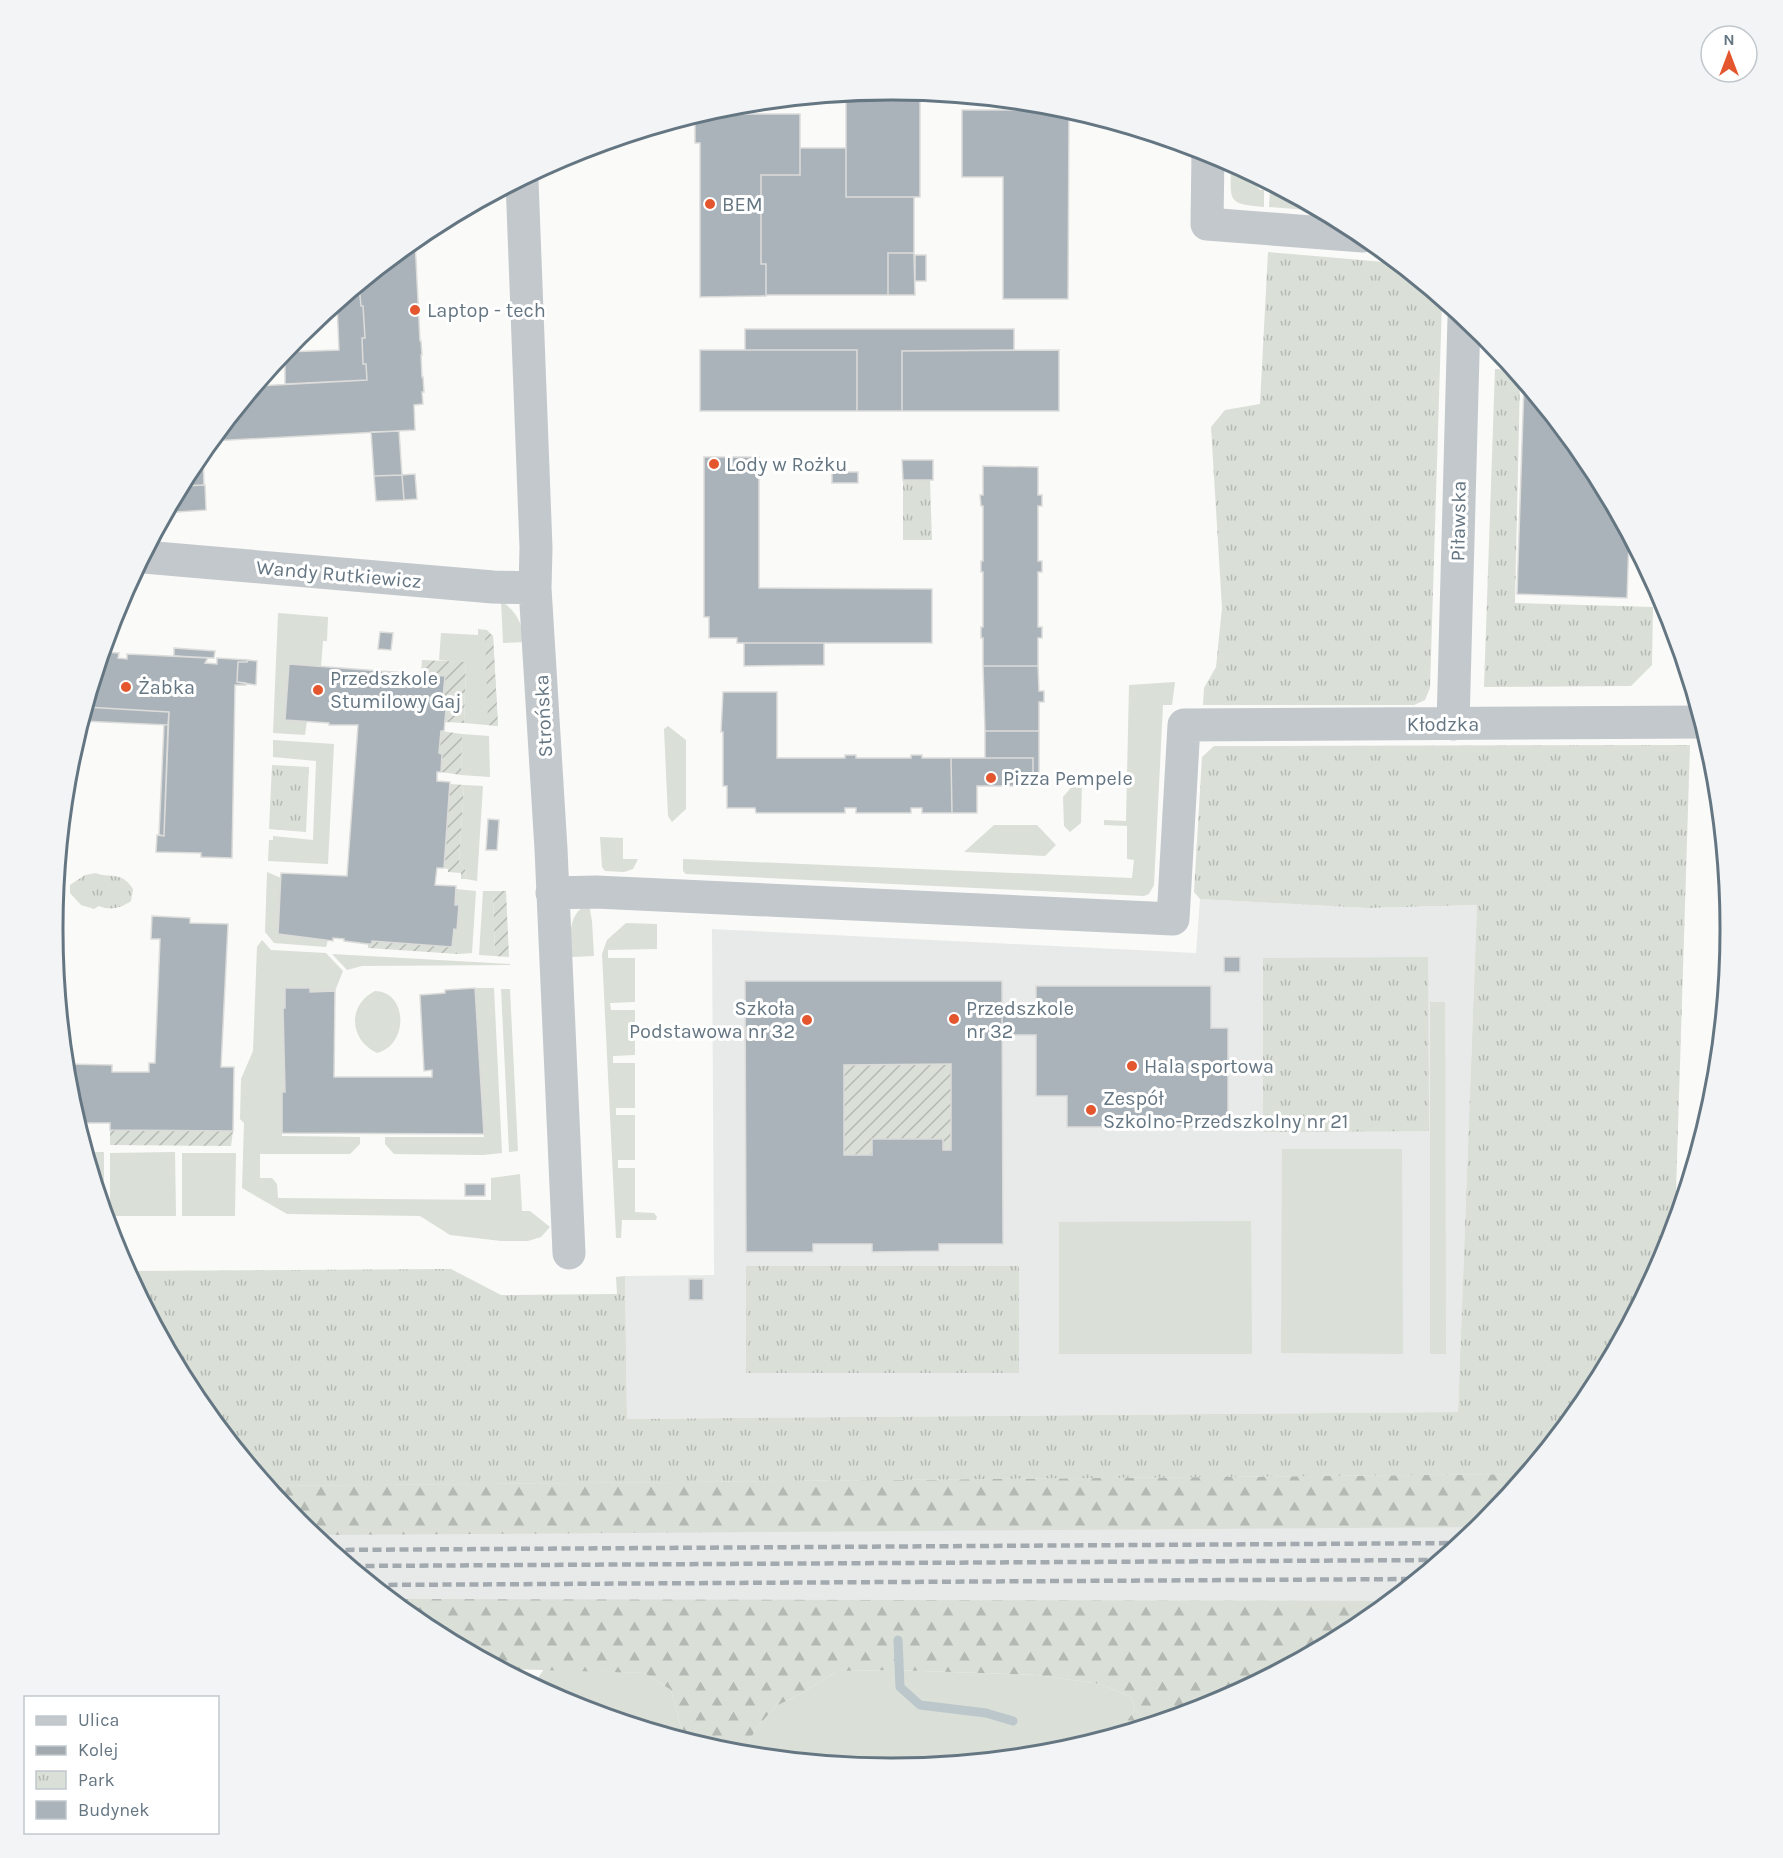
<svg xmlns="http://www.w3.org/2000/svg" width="1783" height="1858" font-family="Karla,sans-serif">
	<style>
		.built { fill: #e8e9e9 }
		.grass { fill: #dadfd7 }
		.forest { fill: url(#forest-firs) }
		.park { fill: url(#park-tufts) }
		.garden { fill: url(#garden-furrows) }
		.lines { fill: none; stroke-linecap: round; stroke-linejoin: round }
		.stream { stroke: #bbc7cb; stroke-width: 9 }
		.building { fill: #aab3b9; stroke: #dcdcda; stroke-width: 1.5; fill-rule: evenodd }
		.minor { stroke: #c3c8cc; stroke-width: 33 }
		.rail { stroke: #a2aab0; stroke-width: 4.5; stroke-dasharray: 9 4.5; stroke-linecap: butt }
		.poi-dot { fill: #e4572e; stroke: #fff; stroke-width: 2 }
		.labels { text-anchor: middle; stroke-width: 6; stroke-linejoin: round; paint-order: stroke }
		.poi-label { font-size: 20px; fill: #657683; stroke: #fff; text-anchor: start }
		.street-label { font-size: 20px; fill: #657683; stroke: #fff }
		.rim { fill: none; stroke: #657683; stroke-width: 3 }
	</style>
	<defs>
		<pattern id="forest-firs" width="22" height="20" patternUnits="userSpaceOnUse" patternTransform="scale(1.5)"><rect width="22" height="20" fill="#dadfd7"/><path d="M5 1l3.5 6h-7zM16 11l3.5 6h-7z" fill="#b4b9b4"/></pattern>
		<pattern id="park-tufts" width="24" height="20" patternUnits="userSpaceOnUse" patternTransform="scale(1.5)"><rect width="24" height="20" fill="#dadfd7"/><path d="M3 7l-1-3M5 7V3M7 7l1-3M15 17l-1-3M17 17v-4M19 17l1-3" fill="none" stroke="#b4b9b4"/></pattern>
		<pattern id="garden-furrows" width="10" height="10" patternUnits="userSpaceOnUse" patternTransform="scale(1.5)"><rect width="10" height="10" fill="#dadfd7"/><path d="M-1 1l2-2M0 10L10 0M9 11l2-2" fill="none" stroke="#b4b9b4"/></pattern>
	</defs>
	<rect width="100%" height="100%" fill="#fafaf8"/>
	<!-- built -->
	<path class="built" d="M1200,899l167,9 110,-3 -19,507 -831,7 -2,-143 89,-1 -2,-346 484,24z
		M1524,1474l-39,49 -128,104 -853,42 -79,-43 -127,-104 -30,-36z"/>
	<!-- grass -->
	<path class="grass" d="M1231,164l10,5 19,21h4v17c-39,-3 -33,-7 -33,-43z
		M1270,190h11l6,4v3l8,1 25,13 -51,-4z
		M501,601c16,10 21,23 24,41l-22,1z
		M278,613l50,4 -1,24h-4l-2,26 -14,54 -2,14 -32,-2z
		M478,629l9,1 6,6 5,90 -34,-3 2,-60 -27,-3 2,-27 37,2z
		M1175,682l-3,23h-9l-9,180 -5,9 -5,2 -458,-22 -3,-3v-12l449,19 2,-18 -7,-1v-33l-23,-1v-5l22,1 3,-136z
		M668,726l18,14v69l-14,13 -4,-6 -4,-87z
		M462,734l27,2 1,41 -29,-2z
		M273,740l61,4 -6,120 -60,-3 1,-21h4v-4l40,4 3,-79 -43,-4z
		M1079,778l3,3 -1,42 -11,9 -6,-6 -1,-29z
		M464,785l19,1 -6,95 -11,-2 -1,-10 -6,-7z
		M994,825h43l19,20 -11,11 -81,-4z
		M600,837l23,1v21h15l-5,10 -9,3 -19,-1 -3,-4z
		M267,872l14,6 -3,56 50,6 -2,7 -52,-4 -9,-11z
		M456,889l20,2 -4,62 -14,1 -6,-7 2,-18h3l2,-23 -4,-1z
		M483,891h10l2,65 -16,-1z
		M589,904l3,17 2,35 -22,1c-1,-21 -6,-43 17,-53z
		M626,923l31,1v25l-49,1v8h27v44l-25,1 1,7h24v45l-22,1v7h22v45h-19v7h19v45h-17v8h17v44l19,1 3,4 -1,3h-34l-1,18h-5l-14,-284 5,-14z
		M262,940l9,10 55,3 17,18 -8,20 -25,1 -25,-3v19h-2l2,84h-3v44l78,1v7l-10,10h-90v24h12l5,6 1,14 213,2v-22l29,-4 2,37h8l20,16 -9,10 -13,4h-27l-51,-6 -30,-19 -133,-2 -45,-26 2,-65 -4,-4 1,-40 12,-28 4,-104z
		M332,954l178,10v1l-148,1 -15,4z
		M475,988h19l8,165 -19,2 -89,-1 -9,-10v-7h99z
		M501,989h9l8,162 -9,1z
		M375,991c34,1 33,55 2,62 -28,-13 -30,-48 -2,-62z
		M1430,1002h15l1,352h-16z
		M1282,1149h120l1,205 -122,-1z
		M87,1152h17v56z
		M175,1152l1,64h-66v-63z
		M182,1153h54l-1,63h-53z
		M1251,1221l1,133h-193v-132z
		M544,1669l100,4 27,17 9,34 7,15 -117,-35 -36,-20z
		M892,1670l145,5 63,9 31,13 4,13 -14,19 -8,5 -58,18 -164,16 -148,-15 14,-26 19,-21 23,-11 38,-24z"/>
	<!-- forest -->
	<path class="forest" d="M1524,1474l-45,53 -1165,8 -16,-13 -30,-36z
		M392,1599l997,2 -32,26 -145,77 -99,30 8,-5 14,-19 -4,-13 -31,-13 -63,-9 -145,-5 -55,1 -38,24 -23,11 -19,21 -14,26 -16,-1 -40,-13 -7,-15 -9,-34 -27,-17 -140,-4 -79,-43z"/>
	<!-- park -->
	<path class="park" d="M1268,252l128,11 46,38 -12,387 -5,12 -11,5h-211l1,-17 12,-21 6,-59 -11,-181 14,-17 35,-6z
		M1495,369l18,1 7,9 -5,224 138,4 -1,58 -21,21 -147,1z
		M903,480h27l2,60h-29z
		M1690,745l-15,479 -9,26 -77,145 -65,79 -1256,12 -74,-91 -66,-124 323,-2 50,26 116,-1 -1,-17 9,-1 2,143 831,-7 19,-507 -110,3 -167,-9 -6,-7 8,-135 12,-11z
		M272,765l37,2 -3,65 -37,-3z
		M96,873c13,6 25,-3 37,16l-2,12c-10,7 -21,10 -32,5l-5,3 -13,-4 -11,-12v-8l15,-10z
		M1428,957l1,174 -166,1v-174z
		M746,1266h273v107h-273z"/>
	<!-- garden -->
	<path class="garden" d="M485,630l8,6 5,90 -10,-1z
		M422,660l44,2 -2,61 -19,-1 1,-23 -3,-1 2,-22 -24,-2z
		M441,731l21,3 -1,41 -20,-3 1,-18 -3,-1z
		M450,784l14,1 -5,77 6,7 1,10h-5v-6l-13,-1v-3l-4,-1z
		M493,891h13l3,66 -14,-1z
		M372,941l80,6 6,7 -90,-6v-4h4z
		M951,1064v86h-8v-11h-71v16h-28v-90z
		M110,1130l123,1 -2,15 -121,-1z"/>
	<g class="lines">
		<!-- stream -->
		<path class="stream" d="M898,1640l2,47 20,18 66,8 27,8"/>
	</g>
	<!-- building -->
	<path class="building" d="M892,90l28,3v104h-74v-102z
		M721,108v6h79v61h-39v89h5v32l-66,1v-154h-5v-27z
		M962,110h107l-1,189h-65v-122h-41z
		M800,148h46v49h68v56h-26v42h-122v-31h-5v-89h39z
		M415,240l5,101h1l1,14h-1l1,22h1l1,15h-2l1,12 -9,1 1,25 -203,11 45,-55 110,-6 -1,-16h-3l-1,-26h3l-2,-32h-2l-2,-20z
		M888,253h26l1,42h-27z
		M915,255h11v26h-11z
		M359,286l2,20h2l2,32h-3l1,26h3l1,16 -82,4v-32l54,-2 -2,-46z
		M745,329h269v21l-112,1v60h-45v-61h-112z
		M700,350h157v61h-157z
		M1059,350v61h-157v-60z
		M1524,384l65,79 40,75 -2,60 -110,-4z
		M399,431l3,44 -28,1 -3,-44z
		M203,452l1,33 -22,1 12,-23z
		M704,457h55v131l173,1v54h-195v-5h-28v-21h-5z
		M902,460h31v20h-30z
		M983,466l55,1v28h4v11h-4v55h4v11h-4v55h4v11h-4v28h-55v-28h-2v-11h2v-55h-2v-11h2v-55h-2l-1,-11h3z
		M832,472h26v11h-26z
		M415,474l2,25 -13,1 -2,-25z
		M402,475l2,25 -28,1 -2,-25z
		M205,485l1,25 -29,2 -1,-16 6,-10z
		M176,496l1,16h-9z
		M380,632l13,1 -2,17 -13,-1z
		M744,643h80v22l-80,1z
		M174,648l41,3 -1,7 -40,-2z
		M103,652l16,1 -1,5 9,1v-5l81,4 -3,5 12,1v-6l31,2 -1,2h-9l-1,20 9,1v2h-11l-3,173 -31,-1v-4l-45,-1 1,-17 7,1 5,-124 -83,-5z
		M248,660l9,1 -1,24 -19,-3 1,-20h9z
		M289,664l156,12 -2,22 4,1 -3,32h-3l-2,22 3,1 -1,18h-4v9l13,1 -6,86h-7l-2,17 21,1 -1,19h4l-2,25 -3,-1 -2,18 -80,-6v3h-4l-24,-3v-2l-11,-1v3l-55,-7 3,-61 66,3 11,-151h-29v-2l-44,-3z
		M983,666h55l1,25h5v11h-5v29h-54z
		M723,692h54v66h68v-3h11v3h55v-3h11v3h29l1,55h-30v-5h-11v5h-55v-5h-11v5h-89l-1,-5h-28v-22h-4v-54h-2z
		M86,707l83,5 -1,13 -86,-4z
		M164,725h4l-4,111 -5,-1z
		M985,731h54v55h-6v-28h-48z
		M951,758h82v28h-56v27h-25z
		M488,819l11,1 -2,30h-11z
		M152,916l38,2v5l38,1 -7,143h13l-1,64 -123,-1v-7h-32l-9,-31 -3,-28 46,1v7h37v-9h6l5,-124h-9z
		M1224,957h16v15h-16z
		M745,981h257l1,263h-64v7l-67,1v-8h-59v8h-67zM951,1064v86h-8v-11h-71v16h-28v-90z
		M1036,986h175v42h17v99h-161v-31h-31v-61h-34v-25h34z
		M285,988h25v4l25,-1 -1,86h98v-7l-8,1 -4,-76 25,-2v-3l30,-2 9,146 -202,-1v-41h3l-2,-84h2z
		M465,1184h20v12h-20z
		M689,1279h14v21h-14z"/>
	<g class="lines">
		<!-- minor -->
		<path class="minor" d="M1208,153l-1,71 156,12
			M522,180l14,368 -1,40 16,261 18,404
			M144,557l349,30 42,1
			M1453,724l11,-406
			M552,893l44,-1 577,27 11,-194 517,-3"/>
		<!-- rail -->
		<path class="rail" d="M332,1550l1128,-7
			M352,1566l1086,-6
			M375,1585l1040,-6"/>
	</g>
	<!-- markers -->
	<g class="poi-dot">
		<circle cx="710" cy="204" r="6"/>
		<circle cx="415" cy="310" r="6"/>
		<circle cx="714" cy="464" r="6"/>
		<circle cx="126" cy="687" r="6"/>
		<circle cx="318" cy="690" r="6"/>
		<circle cx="991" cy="778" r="6"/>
		<circle cx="954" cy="1019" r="6"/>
		<circle cx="807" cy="1020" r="6"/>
		<circle cx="1132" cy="1066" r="6"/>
		<circle cx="1091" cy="1110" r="6"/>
	</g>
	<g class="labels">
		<!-- poi labels -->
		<g class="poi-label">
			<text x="722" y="211">BEM</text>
			<text x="427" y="317">Laptop - tech</text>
			<text x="726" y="471">Lody w Rożku</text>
			<text x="330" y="685">Przedszkole<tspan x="330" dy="23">Stumilowy Gaj</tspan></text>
			<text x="138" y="694">Żabka</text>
			<text x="1003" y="785">Pizza Pempele</text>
			<text x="795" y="1015" text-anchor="end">Szkoła<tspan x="795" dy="23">Podstawowa nr 32</tspan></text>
			<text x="966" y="1015">Przedszkole<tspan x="966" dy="23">nr 32</tspan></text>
			<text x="1144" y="1073">Hala sportowa</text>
			<text x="1103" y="1105">Zespół<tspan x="1103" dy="23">Szkolno-Przedszkolny nr 21</tspan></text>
		</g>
		<!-- street labels -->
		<g class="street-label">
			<text transform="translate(1458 521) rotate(-89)" y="7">Piławska</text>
			<text transform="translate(339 574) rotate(5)" y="7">Wandy Rutkiewicz</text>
			<text transform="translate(543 716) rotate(-93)" y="7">Strońska</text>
			<text x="1443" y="731">Kłodzka</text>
		</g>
	</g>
	<!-- crop -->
	<path d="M0 0H1783V1858H0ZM891 100H892A828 828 0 0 1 1720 928V930A828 828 0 0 1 892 1758H891A828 828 0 0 1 63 930V928A828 828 0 0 1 891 100Z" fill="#f3f4f5" fill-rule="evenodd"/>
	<path class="rim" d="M891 100H892A828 828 0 0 1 1720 928V930A828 828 0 0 1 892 1758H891A828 828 0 0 1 63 930V928A828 828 0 0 1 891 100Z"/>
	<!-- legend -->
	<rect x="24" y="1696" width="195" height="138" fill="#ffffff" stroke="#c1c8cd" stroke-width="1.5"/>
	<rect x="36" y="1716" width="30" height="9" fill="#c3c8cc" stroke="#c1c8cd" stroke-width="1.5"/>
	<text x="78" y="1726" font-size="18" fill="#657683">Ulica</text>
	<rect x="36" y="1746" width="30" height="9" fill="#a2aab0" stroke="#c1c8cd" stroke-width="1.5"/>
	<text x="78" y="1756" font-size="18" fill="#657683">Kolej</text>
	<rect x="36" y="1771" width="30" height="18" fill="url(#park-tufts)" stroke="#c1c8cd" stroke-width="1.5"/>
	<text x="78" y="1786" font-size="18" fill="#657683">Park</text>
	<rect x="36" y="1801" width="30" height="18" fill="#aab3b9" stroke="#c1c8cd" stroke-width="1.5"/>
	<text x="78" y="1816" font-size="18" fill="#657683">Budynek</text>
	<!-- north arrow -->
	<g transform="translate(1729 54)"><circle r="28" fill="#ffffff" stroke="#c1c8cd" stroke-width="1.5"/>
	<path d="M0-4.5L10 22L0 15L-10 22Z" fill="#e4572e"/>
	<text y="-9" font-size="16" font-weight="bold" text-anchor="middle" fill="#657683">N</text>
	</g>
</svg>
